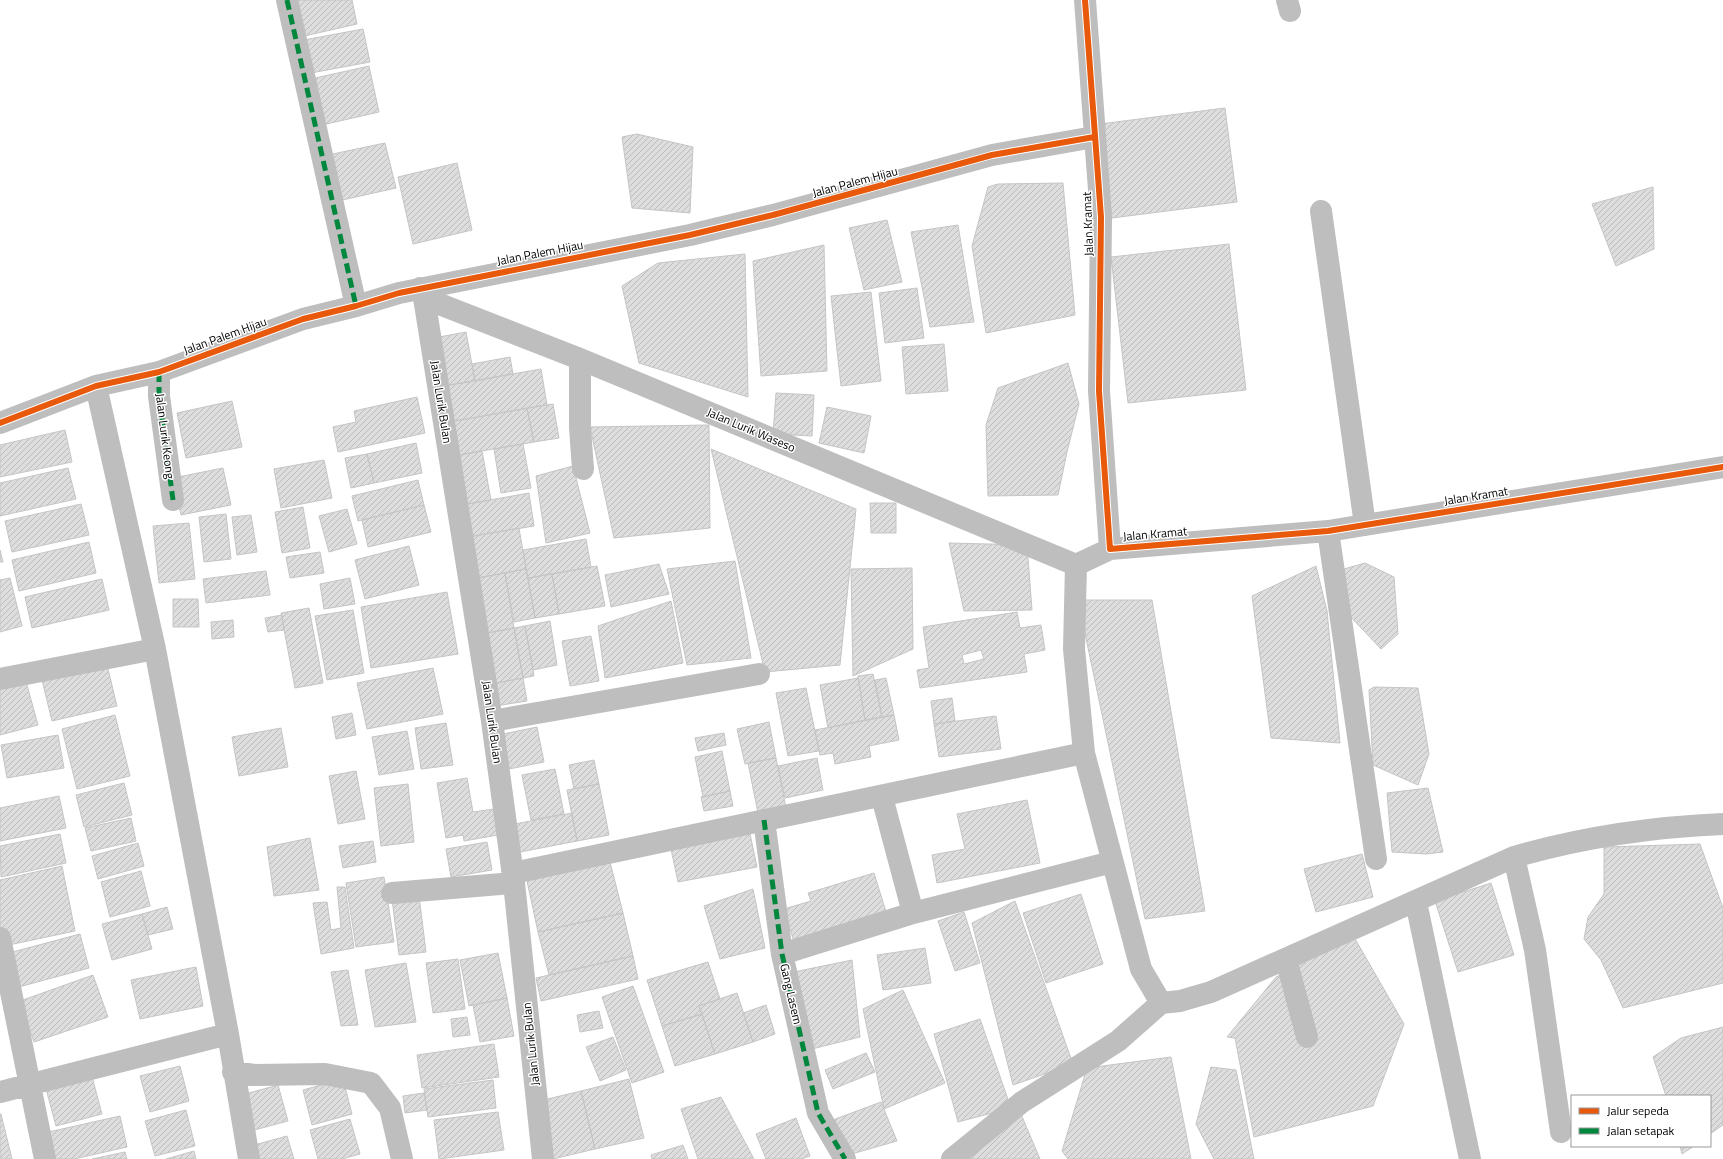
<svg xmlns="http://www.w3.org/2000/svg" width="1723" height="1159" font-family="'Titillium Web',sans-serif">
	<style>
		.building { fill: url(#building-hatch); stroke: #c5c5c5; fill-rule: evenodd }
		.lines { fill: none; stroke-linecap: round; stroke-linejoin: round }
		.minor { stroke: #bebebe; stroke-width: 22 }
		.quiet { stroke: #00873e; stroke-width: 5; stroke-dasharray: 10 5; stroke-linecap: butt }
		.cycleway-casing { stroke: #fff; stroke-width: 8 }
		.cycleway { stroke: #e8590c; stroke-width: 6 }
		.labels { text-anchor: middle; stroke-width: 3; stroke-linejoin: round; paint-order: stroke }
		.street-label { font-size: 12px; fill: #000; stroke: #fff }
	</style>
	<defs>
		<pattern id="building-hatch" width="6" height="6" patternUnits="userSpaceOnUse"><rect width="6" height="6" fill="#ddd"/><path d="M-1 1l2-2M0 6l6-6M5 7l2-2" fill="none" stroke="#bcbcbc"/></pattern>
	</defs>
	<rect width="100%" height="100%" fill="#fff"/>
	<!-- building -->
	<path class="building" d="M292,0h60l5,24 -57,13z
		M363,29l7,33 -59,11 -7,-33z
		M369,66l10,46 -57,13 -11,-46z
		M1225,108l12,94 -125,16 -12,-94z
		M637,134l56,13 -3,66 -58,-5 -10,-71z
		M385,143l11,45 -58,13 -10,-46z
		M457,163l15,67 -59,14 -15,-67z
		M1063,183l12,132 -89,18 -14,-87 16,-59 10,-3z
		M1653,187l1,62 -38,17 -24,-62z
		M887,220l15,62 -38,8 -15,-62z
		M958,225l16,97 -44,5 -19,-95z
		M1229,244l17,146 -118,13 -17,-146z
		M824,245l3,126 -66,5 -8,-115z
		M745,254l3,143 -109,-34 -17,-77 36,-23z
		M917,288l7,50 -39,5 -6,-50z
		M871,292l10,89 -40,5 -10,-90z
		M466,332l9,49 -32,5 -9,-48z
		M944,344l4,47 -42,3 -4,-47z
		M510,357l3,17 -38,7 -3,-17z
		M1068,363l11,41 -12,48 -9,43 -70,1 -2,-71 12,-37z
		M541,369l6,36 -98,17 -6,-36z
		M776,393l38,2 -2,41 -39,-2z
		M417,397l8,36 -87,19 -5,-25 23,-5 -2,-11z
		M232,401l10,46 -56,11 -9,-45z
		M553,404l6,34 -25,4 -7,-34z
		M827,407l44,9 -7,37 -45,-10z
		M527,408l7,34 -81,14 -4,-34z
		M709,425l1,103 -96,10 -24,-111z
		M65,430l7,32 -72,15v-32z
		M416,443l6,30 -48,10 -7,-29z
		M523,444l8,44 -30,5 -7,-44z
		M711,449l145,60 -16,156 -75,7z
		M482,451l9,49 -29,5 -9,-49z
		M367,454l7,29 -23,5 -6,-30z
		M324,460l8,38 -51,10 -7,-39z
		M573,466l17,67 -44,10 -10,-67z
		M68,468l8,31 -76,17v-33z
		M223,468l8,37 -50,10 -8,-37z
		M418,480l6,25 -66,16 -6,-25z
		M529,493l5,33 -66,11 -6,-32z
		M870,503h26v30h-25z
		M81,504l8,31 -77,17 -7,-31z
		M424,505l7,27 -63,15 -6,-27z
		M303,507l7,41 -28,5 -7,-41z
		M347,509l10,35 -28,8 -10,-36z
		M226,514l5,45 -27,3 -5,-45z
		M251,515l6,37 -20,3 -5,-38z
		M189,523l6,56 -36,4 -6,-57z
		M519,528l7,41 -54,10 -4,-42z
		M586,539l5,28 -63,11 -5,-28z
		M89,542l7,31 -77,18 -7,-31z
		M949,543l78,2 5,65 -68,1z
		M409,546l10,39 -54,14 -10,-39z
		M0,550l3,12h-3z
		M320,552l4,21 -34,5 -4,-21z
		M735,561l16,97 -64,7 -20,-96z
		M1365,563l29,14 4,57 -17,15 -35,-37 -9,-41z
		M659,564l10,30 -58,13 -6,-32z
		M597,566l8,40 -46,8 -7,-40z
		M1316,566l11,45 13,132 -69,-5 -19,-142z
		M912,568l1,81 -60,27 -2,-107z
		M526,569l9,49 -21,4 -9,-49z
		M266,571l4,24 -64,8 -3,-24z
		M505,573l9,55 -32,6 -10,-55z
		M552,574l7,40 -24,4 -7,-40z
		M10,578l12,48 -22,6v-52z
		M350,578l5,26 -31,5 -4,-25z
		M102,579l7,31 -77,18 -7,-31z
		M447,592l11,62 -87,14 -10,-61z
		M173,599h25l1,28h-26z
		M1078,600h74l53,311 -60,8z
		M671,601l12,62 -78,15 -7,-52z
		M309,608l14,75 -28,5 -14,-75z
		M353,610l11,63 -37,7 -12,-64z
		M1017,612l3,16 21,-3 4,25 -21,4 3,18 -107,16 -3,-18 12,-2 -6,-41zM981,650l3,9 -20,5 -2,-9z
		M282,615l2,15 -16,2 -3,-14z
		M233,620l1,17 -22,2 -1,-17z
		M550,621l7,44 -24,5 -8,-44z
		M525,626l9,50 -11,2 -9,-50z
		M514,628l9,50 -32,6 -9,-50z
		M591,636l8,45 -29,5 -8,-45z
		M107,665l10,41 -65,15 -10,-41z
		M433,668l10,46 -76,15 -10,-46z
		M873,674l9,43 -17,3 -7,-44z
		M25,678l13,47 -38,10v-50z
		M523,678l4,23 -32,5 -4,-22z
		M858,678l7,42 -37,8 -8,-43z
		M886,678l8,37 -12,2 -7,-37z
		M1374,687l44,1 11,66 -11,31 -45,-20 -4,-75z
		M806,688l13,63 -31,5 -12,-63z
		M952,698l3,23 -21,3 -3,-23z
		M352,713l4,22 -20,4 -4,-22z
		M115,715l15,61 -53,13 -15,-60z
		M894,715l5,25 -30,6 2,11 -36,7 -2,-11 -13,2 -5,-25z
		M996,716l5,33 -62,8 -5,-33z
		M769,722l7,36 -31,6 -8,-35z
		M446,723l7,42 -32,4 -6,-41z
		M537,727l7,35 -35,7 -6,-35z
		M281,728l7,39 -49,9 -7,-39z
		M407,731l7,38 -35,6 -7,-38z
		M724,733l2,12 -28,6 -3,-13z
		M58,735l6,33 -57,10 -6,-33z
		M722,751l8,40 -27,6 -8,-40z
		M776,758l10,50 -28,5 -10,-50z
		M817,758l6,32 -38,8 -7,-32z
		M594,760l5,24 -25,5 -5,-24z
		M555,769l9,45 -33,6 -9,-45z
		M356,771l9,48 -27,5 -9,-48z
		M467,778l6,34 21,-3 4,26 -34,6 -1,-6 -17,3 -9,-55z
		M124,783l8,32 -48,12 -8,-32z
		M408,784l6,58 -33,4 -7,-58z
		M599,784l10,51 -32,6 -10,-51z
		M1428,788l15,64 -17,2 -34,-2 -5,-59z
		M730,791l3,15 -29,5 -3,-14z
		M59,796l7,32 -66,13v-33z
		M1027,800l13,63 -103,20 -5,-28 33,-6 -8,-35z
		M572,813l5,28 -57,11 -5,-28z
		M131,818l5,23 -45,10 -6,-23z
		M60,834l6,29 -65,14 -1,-31z
		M750,834l7,33 -79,15 -7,-33z
		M310,838l9,52 -45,6 -7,-49z
		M373,841l3,21 -33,6 -4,-22z
		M487,842l5,28 -41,7 -5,-28z
		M138,843l6,23 -46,13 -6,-23z
		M1700,844l23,64v75l-100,25 -22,-48 -17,-21 4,-22 16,-23v-47z
		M1362,854l11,43 -57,15 -12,-43z
		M610,862l13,51 -85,19 -11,-51z
		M62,866l13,65 -71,15 -4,-18v-48z
		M141,871l9,35 -40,11 -9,-35z
		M874,873l13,42 -93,27 -10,-33 27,-8 -3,-8z
		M384,877l10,65 -38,5 -10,-64z
		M1491,883l23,72 -56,17 -23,-71z
		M337,887h8l9,61 -33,6 -8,-51 14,-1 4,28 10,-2z
		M753,889l12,59 -45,11 -16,-53z
		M1081,894l22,70 -57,19 -23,-70z
		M419,896l7,56 -27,3 -7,-56z
		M1015,901l58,163 -60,21 -41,-162z
		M167,907l6,22 -25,6 -6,-21z
		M964,912l16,51 -25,8 -17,-50z
		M623,913l10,43 -84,19 -11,-43z
		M142,914l10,35 -40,11 -10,-36z
		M80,934l9,34 -74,20 -10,-34z
		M1354,937l50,87 -31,82 -119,31 -19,-99 -8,-1 49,-60z
		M925,948l6,35 -48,7 -6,-35z
		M498,953l9,45 -38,8 -9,-46z
		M633,956l5,23 -97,22 -5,-23z
		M458,959l7,50 -32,4 -7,-50z
		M852,960l8,77 -48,12 -23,-76z
		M708,962l12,37 -21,7 3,8 -40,12 -15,-46z
		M406,963l10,59 -41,5 -10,-57z
		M196,967l7,39 -63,13 -9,-39z
		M348,970l10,55 -17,1 -10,-54z
		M93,975l15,42 -74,25 -14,-41z
		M633,986l31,86 -32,11 -30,-86z
		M903,990l42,93 -61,26 -21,-100z
		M737,993l16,49 -38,12 -16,-48z
		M507,998l7,38 -34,6 -7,-37z
		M766,1005l9,29 -22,8 -10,-29z
		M599,1011l4,17 -23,4 -3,-17z
		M702,1014l13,40 -40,12 -13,-40z
		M467,1017l3,18 -17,2 -2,-18z
		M980,1019l31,89 -53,14 -24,-88z
		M1723,1027v98l-13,9v-38h-44l-13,-39 28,-19z
		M613,1037l13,33 -26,11 -14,-34z
		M494,1044l5,33 -77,11 -5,-33z
		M866,1053l9,19 -42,17 -8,-19z
		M1171,1057l20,102h-123l-6,-8 25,-83z
		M180,1066l9,35 -39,11 -10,-36z
		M1211,1067l25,3 18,89h-40l-18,-35z
		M91,1073l11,41 -46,12 -11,-41z
		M343,1079l9,35 -40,11 -9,-35z
		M629,1079l15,59 -49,11 -14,-58z
		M493,1080l3,28 -68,9 -4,-28z
		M278,1085l10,36 -41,11 -9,-36z
		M581,1091l14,58 -42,10 -14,-58z
		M424,1093l3,17 -22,3 -2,-17z
		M721,1097l33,62h-56l-17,-50z
		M881,1102l16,39 -49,14 -18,-34z
		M1018,1107l22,52h-75z
		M186,1110l9,36 -40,10 -10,-35z
		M498,1112l6,38 -65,9 -5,-39z
		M0,1114h1l11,45h-12z
		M120,1116l7,31 -53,12h-24l-6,-26z
		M796,1118l14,38 -9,3h-35l-10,-25z
		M350,1119l10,35 -18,5h-24l-8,-29z
		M287,1136l7,23h-44l-3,-12z
		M683,1145l5,14h-36l-1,-4z
		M1680,1146h14l-12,8z
		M194,1151l2,8h-30z
		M125,1152l2,7h-35z"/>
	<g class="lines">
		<!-- minor -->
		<path class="minor" d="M287,0l69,306
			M1085,0l16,217 -2,174 11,158 218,-18 395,-64
			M1287,0l3,11
			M1321,211l44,314
			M420,288l4,10 68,423 22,162 29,276
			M424,298l156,61 496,206
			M580,359v69l3,41
			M159,372v24l14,104
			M96,386l59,263 73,385 21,125
			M0,423l96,-37 63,-14 144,-53 53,-13 43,-13 291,-58 83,-20 219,-60 102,-18
			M1328,531l48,328
			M1110,549l-34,16 -2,84 10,104 57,216 20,34
			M0,679l155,-30
			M492,721l267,-47
			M882,797l31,116 199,-51
			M764,820l18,134 36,159 27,46
			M1514,857l21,93 26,182
			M513,873l571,-120
			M392,893l122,-10
			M1416,902l54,257
			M0,938l45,221
			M782,954l131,-41
			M1286,959l21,78
			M233,1072l22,3 70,-1 46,9 19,25 12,51
			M0,1092l228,-58
			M952,1159l70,-57 96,-61 43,-38 19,-2 31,-9 303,-135c69,-20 138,-30 209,-33"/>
		<!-- quiet -->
		<path class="quiet" d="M287,0l69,306
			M159,372v24l14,104
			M764,820l18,134 36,159 27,46"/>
		<defs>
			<path id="cycleway" d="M1085,0l16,217 -2,174 11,158 218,-18 395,-64
				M0,423l96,-37 63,-14 144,-53 53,-13 43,-13 291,-58 83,-20 219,-60 102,-18"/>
		</defs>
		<!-- cycleway casing -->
		<use href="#cycleway" class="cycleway-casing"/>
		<!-- cycleway -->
		<use href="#cycleway" class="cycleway"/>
	</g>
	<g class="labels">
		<!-- street labels -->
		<g class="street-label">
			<text transform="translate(855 182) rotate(-15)" y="4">Jalan Palem Hijau</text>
			<text transform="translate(1088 224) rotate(-92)" y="4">Jalan Kramat</text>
			<text transform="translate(540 253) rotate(-11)" y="4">Jalan Palem Hijau</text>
			<text transform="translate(225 336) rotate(-20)" y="4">Jalan Palem Hijau</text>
			<text transform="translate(441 402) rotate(81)" y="4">Jalan Lurik Bulan</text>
			<text transform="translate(751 430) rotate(23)" y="4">Jalan Lurik Waseso</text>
			<text transform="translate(165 436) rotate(83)" y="4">Jalan Lurik Keong</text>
			<text transform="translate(1476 496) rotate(-9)" y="4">Jalan Kramat</text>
			<text transform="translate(1155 534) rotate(-5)" y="4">Jalan Kramat</text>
			<text transform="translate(492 722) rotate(82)" y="4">Jalan Lurik Bulan</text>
			<text transform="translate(791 994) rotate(77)" y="4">Gang Lasem</text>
			<text transform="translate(531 1044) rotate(-96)" y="4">Jalan Lurik Bulan</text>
		</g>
	</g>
	<!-- legend -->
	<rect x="1571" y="1095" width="140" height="52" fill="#ffffff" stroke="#999999"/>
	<rect x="1579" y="1108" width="20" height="6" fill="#e8590c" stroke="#999999"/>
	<text x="1607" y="1115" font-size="12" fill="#000000">Jalur sepeda</text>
	<rect x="1579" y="1128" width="20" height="6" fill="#00873e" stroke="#999999"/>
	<text x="1607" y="1135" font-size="12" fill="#000000">Jalan setapak</text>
</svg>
